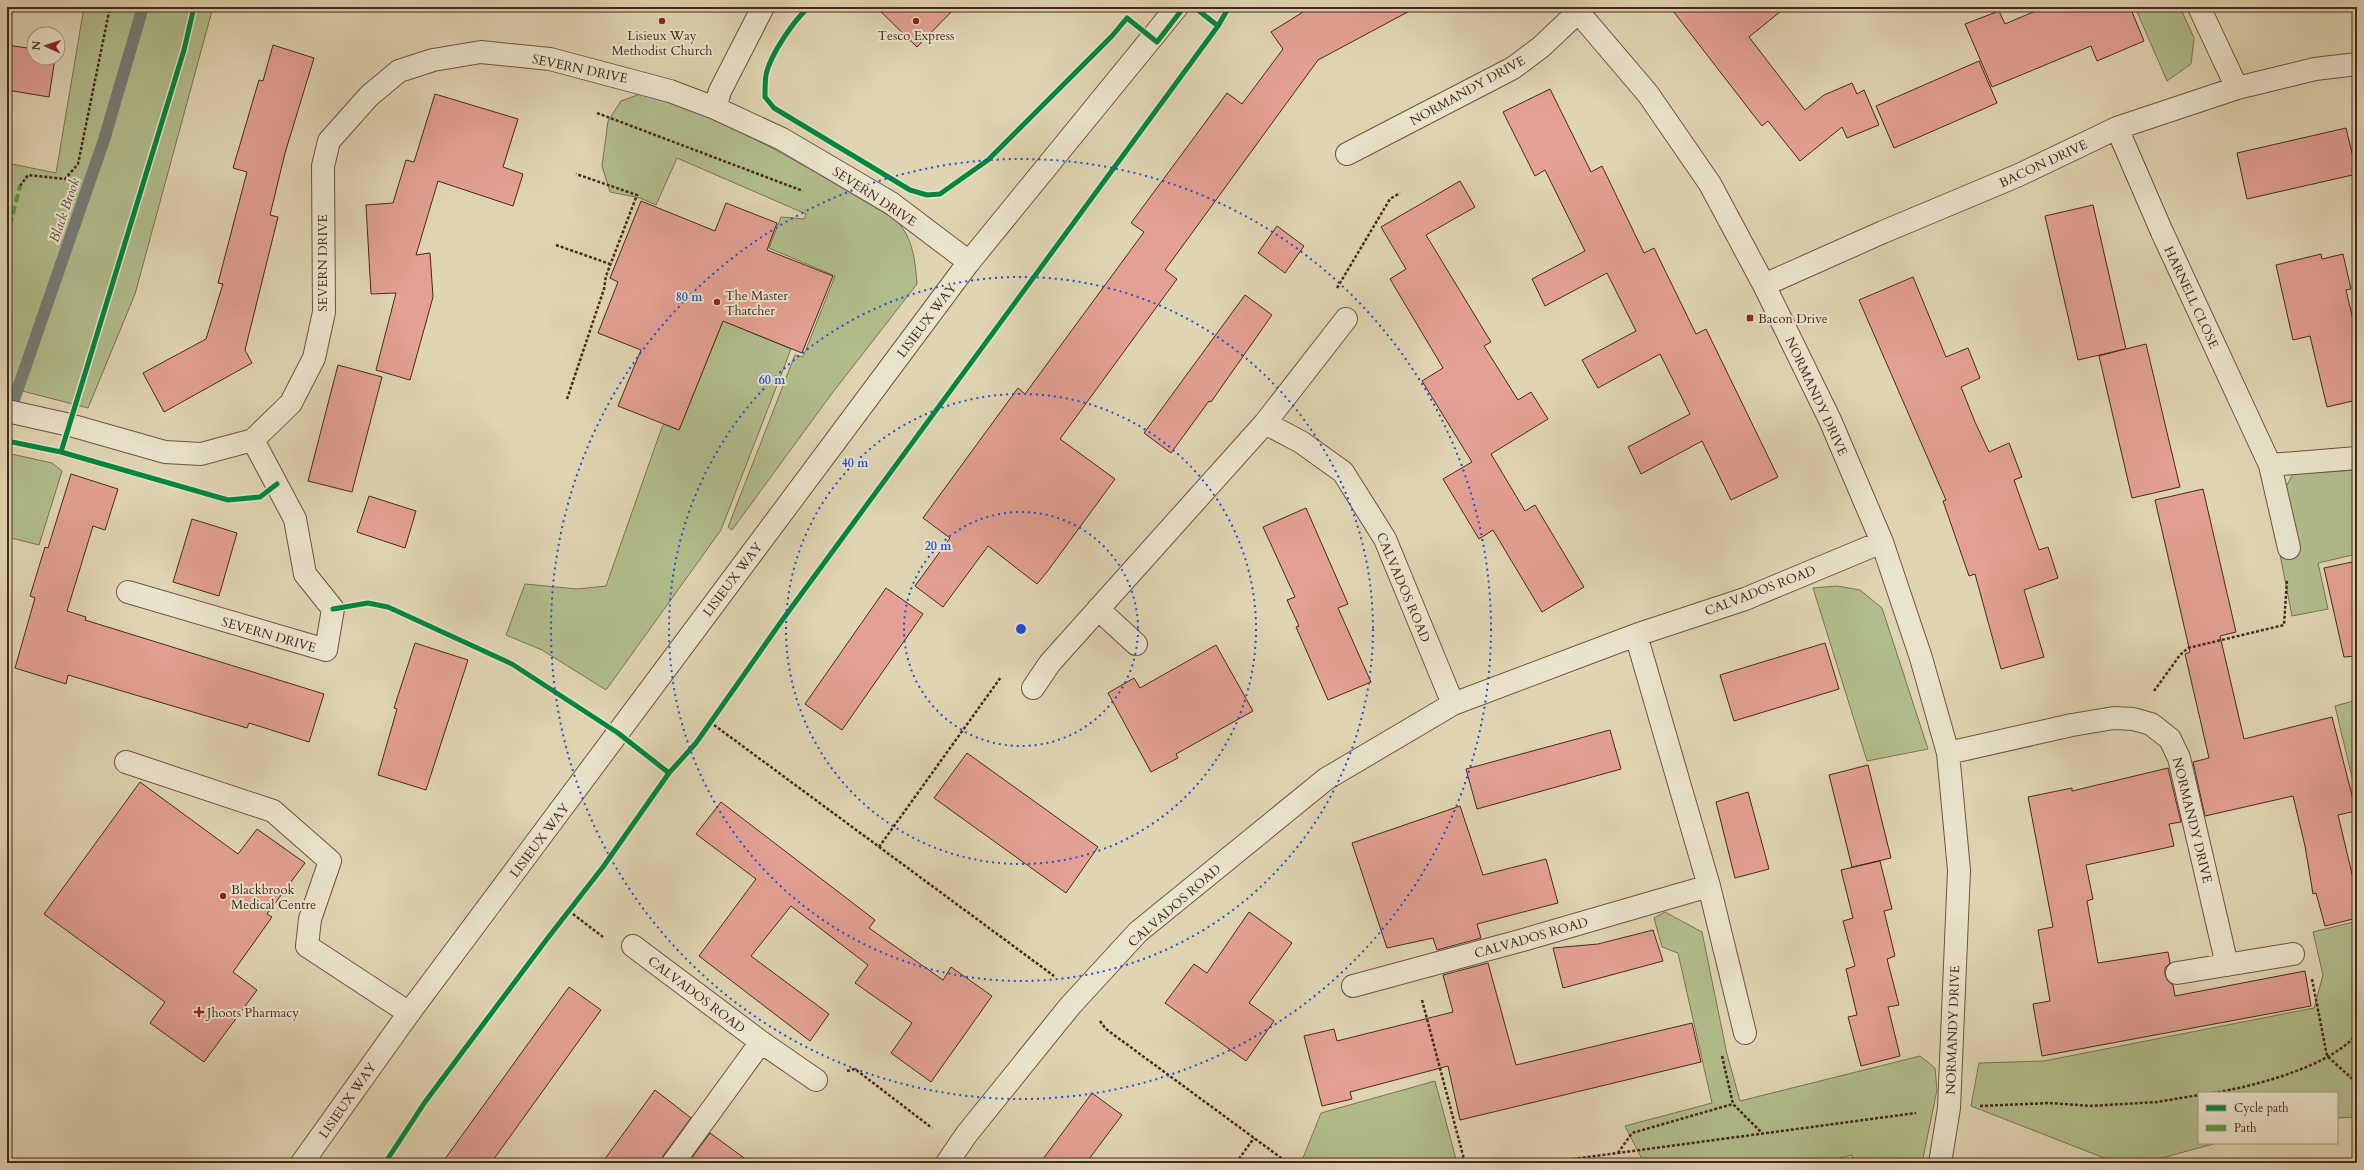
<svg xmlns="http://www.w3.org/2000/svg" width="2364" height="1170" font-family="Cardo,serif">
	<style>
		.green { fill: #b2bd8c; stroke: #7c7255 }
		.lines { fill: none; stroke-linecap: round; stroke-linejoin: round }
		.stream { stroke: #777d79; stroke-width: 12 }
		.building { fill: #e3a093; stroke: #46281e }
		.service-casing { stroke: #6c5343; stroke-width: 24 }
		.minor-casing { stroke: #6c5343; stroke-width: 24 }
		.tertiary-casing { stroke: #6c5343; stroke-width: 24 }
		.path { stroke: #46281e; stroke-width: 2.5; stroke-dasharray: 3 2; stroke-linecap: butt }
		.service { stroke: #ebe4cd; stroke-width: 22 }
		.minor { stroke: #ebe4cd; stroke-width: 22 }
		.tertiary { stroke: #ebe4cd; stroke-width: 22 }
		.quiet { stroke: #549c3f; stroke-width: 4; stroke-dasharray: 8 4; stroke-linecap: butt }
		.cycleway-casing { stroke: #ebe4cd; stroke-width: 8 }
		.cycleway { stroke: #00873e; stroke-width: 5 }
		.ring { fill: none; stroke: #1d4ed8; stroke-width: 2; stroke-dasharray: 2 4 }
		.poi-dot { fill: #8f2418; stroke: #ebe4cd; stroke-width: 1.5 }
		.labels { text-anchor: middle; stroke-width: 4; stroke-linejoin: round; paint-order: stroke }
		.poi-label { font-size: 13px; fill: #46281e; stroke: #ebe4cd; text-anchor: start }
		.street-label { font-size: 13px; fill: #46281e; stroke: #ebe4cd }
		.water-label { font-size: 14px; font-style: italic; fill: #56443c; stroke: #ebe4cd }
		.centre { fill: #1d4ed8; stroke: #ebe4cd; stroke-width: 2 }
		.ring-label { font-size: 12px; text-anchor: middle; font-weight: bold; fill: #1d4ed8; stroke: #ebe4cd; stroke-width: 4; stroke-linejoin: round; paint-order: stroke }
	</style>
	<rect width="100%" height="100%" fill="#e0d5b2"/>
	<filter id="stains"><feTurbulence type="fractalNoise" baseFrequency=".005" numOctaves="4"/><feColorMatrix values="0 0 0 0 .2 0 0 0 0 .09 0 0 0 0 .02 0 0 0 .5 -.17"/></filter>
	<radialGradient id="worn" r=".72"><stop offset=".6" stop-color="#630" stop-opacity="0"/><stop offset="1" stop-color="#630" stop-opacity=".3"/></radialGradient>
	<!-- green -->
	<path class="green" d="M84,7h129l-78,287 -47,114 -81,-21v-224l49,10z
		M2135,7h45l14,31 -3,26 -24,17z
		M643,93c90,27 172,79 253,127 17,18 19,39 21,64l-87,112 -98,134 -4,-3 67,-172 8,2 32,-81 -66,-28 12,-31 23,2 2,-5 -129,-56 -21,47 -16,-7 -30,-6 -8,-26 6,-45 13,-20z
		M723,321l68,28 -70,181 -115,160 -64,-40 -36,-15 19,-51 52,5 29,-3 56,-159 2,-3 15,6z
		M7,453l45,10 10,8 -23,74 -32,-8z
		M2357,470v84l-39,9 10,46 -36,7 -13,-67 -4,-42 18,-33z
		M1837,586l23,4 22,18 46,141 -61,12 -54,-173z
		M2357,700v98l-22,-92z
		M1665,912l37,20 25,122 13,47 180,-45 15,12 2,22 -15,73h-68l-2,-8 -32,8h-176l-19,-37 87,-23 -34,-150 -16,-6 -8,-29z
		M2357,921v196l-20,1v-25h-138v50h18l-74,20h-26l-146,-57 8,-43 65,-2 270,-53 9,-33 -10,-43z
		M1435,1081l22,82h-156l20,-50z"/>
	<g class="lines">
		<!-- stream -->
		<path class="stream" d="M8,417l96,-277 39,-133"/>
	</g>
	<!-- building -->
	<path class="building" d="M876,7h80l-39,40z
		M1311,7h106l-99,53 -153,210 12,9 -117,160 55,40 -68,93 -10,12 -49,-38 -45,61 -28,-21 35,-48 -27,-20 95,-130 7,6 119,-162 -13,-9 96,-130 15,11 41,-55 -12,-17z
		M1670,7h116l-37,30 56,73 19,-15 28,-12 5,11 7,-4 15,35 -32,13 -5,-11 -42,34 -32,-40 -6,5z
		M2045,7h85l14,34 -47,20 -6,-15 -99,41 -27,-63 34,-13 6,13z
		M7,45l27,4v9h21l-6,39 -42,-7z
		M273,45l41,13 -29,95 -15,62 8,2 -33,133 7,13 -88,49 -21,-39 63,-34 17,-55 -5,-1 29,-111 -14,-4 26,-88 4,1z
		M1979,61l18,42 -103,45 -18,-42z
		M1550,89l41,83 11,-6 42,87 10,-5 42,86 10,-5 72,148 -47,23 -29,-59 -61,33 -13,-27 62,-33 -30,-60 -62,34 -16,-28 54,-29 -29,-58 -62,33 -13,-27 53,-28 -40,-81 -10,6 -32,-64z
		M435,94l83,25 -15,48 20,7 -10,32 -75,-25 -22,74 14,-2 3,44 -23,83 -34,-10 20,-77 -25,1 -5,-89 27,-2 13,-43 8,2z
		M2346,128l11,46 -110,25 -10,-46z
		M1460,181l15,26 -49,28 65,107 -7,4 34,54 13,-8 17,27 -57,35 34,57 10,-6 49,82 -42,25 -49,-82 -14,9 -36,-60 29,-17 -50,-81 21,-13 -53,-89 16,-10 -25,-42z
		M641,201l74,30 11,-28 51,20 -10,27 66,26 -31,77 -79,-32 -44,109 -61,-24 23,-56 -43,-17 20,-51 -8,-4z
		M2093,205l33,144 20,-5 34,143 -48,11 -33,-142 26,-7 -47,11 -33,-144z
		M1277,226l27,20 -19,27 -27,-20z
		M2321,254l1,5 21,-5 8,35 -5,1 11,47v63l-30,7 -17,-71 -17,4 -17,-75z
		M1913,277l33,80 22,-9 12,30 -19,9 14,35 14,30 20,-9 13,34 -8,3 25,70 9,-3 10,31 -34,12 20,67 -43,12 -26,-95 -6,2 -26,-75 3,-1 -87,-200z
		M1245,295l27,20 -61,87 -2,-1 -38,52 -27,-20z
		M338,365l44,12 -30,115 -44,-11z
		M71,474l47,15 -13,41 -12,-4 -26,85 19,6 -1,3 239,74 -15,48 -60,-19 -2,5 -179,-53 -2,9 -51,-16 20,-70 -5,-2 15,-49 3,1z
		M2203,489l33,143 -16,4 24,103 88,-22 24,94 -18,4 19,80v23l-32,8 -9,-33 -3,1 -8,-48 -12,-50 -88,20 -12,-54 16,-4 -24,-104 5,-2 -35,-152z
		M369,496l47,15 -11,37 -48,-16z
		M1306,508l42,96 -10,4 33,74 -43,18 -32,-73 3,-1 -12,-26 8,-3 -32,-70z
		M192,519l45,14 -18,63 -46,-14z
		M2357,561v95l-13,1 -20,-89z
		M886,588l37,26 -81,116 -37,-26z
		M415,643l53,17 -42,130 -48,-15 19,-66 -3,-1z
		M1825,643l14,46 -105,32 -14,-46z
		M1216,645l37,66 -77,43 2,4 -27,14 -43,-79 26,-15 6,10z
		M1610,730l11,39 -144,40 -11,-40z
		M967,753l131,94 -32,46 -132,-95z
		M1868,765l23,93 -39,9 -23,-92z
		M2168,768l13,54 -12,2 5,22 -88,19 7,34 -6,2 11,62 70,-11 2,11 -5,5v7l3,6 5,4 2,11 130,-25 6,35 -269,50 -9,-52 17,-3 -12,-71 15,-3 -25,-130 44,-9v3z
		M140,782l98,72 19,-25 48,34 -38,51 5,3 -39,55 24,18 -53,72 -54,-39 15,-21 -121,-88z
		M1748,792l21,77 -34,9 -19,-76z
		M721,802l154,118 -6,8 74,52 8,-13 41,29 -61,86 -40,-29 21,-30 -57,-40 13,-18 -77,-59 -40,50 78,58 -19,27 -111,-85 57,-77 -60,-45z
		M1460,806l23,69 63,-16 12,44 -81,21 4,14 -44,12 -4,-12 -46,10 -35,-105z
		M1880,861l12,48 -8,2 11,45 -8,3 12,46 -11,2 12,49 -39,10 -13,-49 9,-2 -11,-46 9,-3 -12,-45 10,-3 -12,-48z
		M1249,912l43,31 -43,60 25,18 -28,40 -81,-58 29,-39 13,9z
		M1653,930l10,31 -100,27 -10,-40 45,-4z
		M1488,963l28,102 176,-42 9,39 -241,58 -12,-54 -98,26 2,7 -30,7 -18,-70 30,-7 3,12 116,-29 -10,-37z
		M569,987l32,23 -110,153h-49z
		M655,1090l36,28 -28,38 -2,7h-59z
		M1092,1093l30,22 -36,48h-46z
		M710,1133l41,30h-63z"/>
	<g class="lines">
		<defs>
			<path id="service" d="M126,762l147,49 57,50 -20,58 -3,27 102,67"/>
			<path id="minor" d="M1574,7l74,87 62,90 54,101 66,135 52,122 39,116 27,95 11,117 -10,238 -9,55
				M2199,7l38,81
				M715,108l5,-17 43,-84
				M2117,128l45,104 108,233 87,-7
				M1347,154l166,-86 28,-21 37,-35
				M1764,285l119,-53 136,-57 98,-47 120,-40 78,-19 42,-5
				M7,411l63,14 95,27 36,2 52,-14 38,-37 23,-45 10,-46 -1,-146 6,-25 40,-45 30,-25 34,-11 48,-8 69,7 120,32 45,17 67,31 109,64 78,59
				M1265,423l81,-104
				M2270,465l19,83
				M128,592l198,58 7,-41 -28,-35 -10,-55 -42,-79
				M1098,609l38,35
				M1033,688l17,-25 215,-240 36,19 42,30 42,67 68,165
				M1948,753l124,-28 42,-7 19,1 18,5 19,15 9,19 48,207
				M1709,886l36,147
				M633,946l128,96 55,38
				M2177,973l116,-19
				M1353,986l170,-46 186,-54 -73,-251
				M673,1163l88,-121
				M947,1163l19,-28 104,-129 68,-74 188,-153 127,-75 183,-69 109,-36 137,-57"/>
			<path id="tertiary" d="M302,1163l107,-150 560,-751 208,-255"/>
		</defs>
		<!-- service casing -->
		<use href="#service" class="service-casing"/>
		<!-- minor casing -->
		<use href="#minor" class="minor-casing"/>
		<!-- tertiary casing -->
		<use href="#tertiary" class="tertiary-casing"/>
		<!-- path -->
		<path class="path" d="M597,113l206,78
			M20,186l8,-11 37,4 13,-15 32,-157
			M556,245l54,19
			M1337,288l53,-89 10,-6
			M567,399l37,-110 2,-13 31,-81 -61,-21
			M2154,691l26,-36 8,-7 96,-23 3,-45
			M710,722l344,254
			M879,847l122,-170
			M569,911l34,26
			M2312,979l15,77 30,27
			M1422,1000l43,163
			M1100,1021l6,8 182,134
			M1722,1056l11,48 29,29
			M847,1071l8,-2 77,59
			M2213,1093c42,-7 116,-26 144,-59
			M1980,1106l70,-3 40,3 67,-4 42,-7
			M1618,1153l14,-20 101,-29
			M1236,1163l18,-25
			M1543,1163l373,-50"/>
		<!-- service -->
		<use href="#service" class="service"/>
		<!-- minor -->
		<use href="#minor" class="minor"/>
		<!-- tertiary -->
		<use href="#tertiary" class="tertiary"/>
		<!-- quiet -->
		<path class="quiet" d="M7,237l13,-51"/>
		<defs>
			<path id="cycleway" d="M809,7c-15,13 -39,48 -43,68 -1,7 -1,15 -1,22l9,11 136,82 17,5 13,-1 48,-34 124,-124 15,-18 30,24 27,-35
				M1194,7l24,19 11,-19
				M7,441l54,11 167,48 32,-3 17,-13
				M61,452l123,-402 10,-43
				M333,609l35,-6 20,4 124,57 106,69 51,40
				M385,1163l40,-61 122,-163 56,-72 66,-94 27,-30 87,-124 435,-593"/>
		</defs>
		<!-- cycleway casing -->
		<use href="#cycleway" class="cycleway-casing"/>
		<!-- cycleway -->
		<use href="#cycleway" class="cycleway"/>
	</g>
	<!-- distance rings -->
	<g class="ring">
		<circle cx="1021" cy="629" r="117"/>
		<circle cx="1021" cy="629" r="235"/>
		<circle cx="1021" cy="629" r="352"/>
		<circle cx="1021" cy="629" r="470"/>
	</g>
	<!-- markers -->
	<g class="poi-dot">
		<circle cx="662" cy="21" r="4"/>
		<circle cx="916" cy="21" r="4"/>
		<circle cx="717" cy="302" r="4"/>
		<rect x="1746" y="314" width="8" height="8" rx="2"/>
		<circle cx="223" cy="896" r="4"/>
		<path d="M197 1006h4v4h4v4h-4v4h-4v-4h-4v-4h4z"/>
	</g>
	<g class="labels">
		<!-- poi labels -->
		<g class="poi-label">
			<text x="662" y="40" text-anchor="middle">Lisieux Way<tspan x="662" dy="15">Methodist Church</tspan></text>
			<text x="916" y="40" text-anchor="middle">Tesco Express</text>
			<text x="725" y="300">The Master<tspan x="725" dy="15">Thatcher</tspan></text>
			<text x="1758" y="323">Bacon Drive</text>
			<text x="231" y="894">Blackbrook<tspan x="231" dy="15">Medical Centre</tspan></text>
			<text x="207" y="1017">Jhoots Pharmacy</text>
		</g>
		<!-- street labels -->
		<g class="street-label">
			<text transform="translate(580 68) rotate(12)" y="5">SEVERN DRIVE</text>
			<text transform="translate(1467 90) rotate(-29)" y="5">NORMANDY DRIVE</text>
			<text transform="translate(2043 163) rotate(-25)" y="5">BACON DRIVE</text>
			<text transform="translate(875 196) rotate(33)" y="5">SEVERN DRIVE</text>
			<text transform="translate(322 263) rotate(-90)" y="5">SEVERN DRIVE</text>
			<text transform="translate(2192 297) rotate(65)" y="5">HARNELL CLOSE</text>
			<text transform="translate(926 320) rotate(-53)" y="5">LISIEUX WAY</text>
			<text transform="translate(1817 396) rotate(65)" y="5">NORMANDY DRIVE</text>
			<text transform="translate(732 579) rotate(-53)" y="5">LISIEUX WAY</text>
			<text transform="translate(1404 587) rotate(67)" y="5">CALVADOS ROAD</text>
			<text transform="translate(1760 590) rotate(-21)" y="5">CALVADOS ROAD</text>
			<text transform="translate(269 634) rotate(16)" y="5">SEVERN DRIVE</text>
			<text transform="translate(2193 820) rotate(76)" y="5">NORMANDY DRIVE</text>
			<text transform="translate(539 840) rotate(-53)" y="5">LISIEUX WAY</text>
			<text transform="translate(1174 905) rotate(-41)" y="5">CALVADOS ROAD</text>
			<text transform="translate(1531 937) rotate(-16)" y="5">CALVADOS ROAD</text>
			<text transform="translate(697 994) rotate(37)" y="5">CALVADOS ROAD</text>
			<text transform="translate(1952 1030) rotate(-88)" y="5">NORMANDY DRIVE</text>
			<text transform="translate(347 1100) rotate(-55)" y="5">LISIEUX WAY</text>
		</g>
		<!-- water labels -->
		<g class="water-label">
			<text transform="translate(64 210) rotate(-71)" y="5">Black Brook</text>
		</g>
	</g>
	<circle cx="1021" cy="629" r="6" class="centre"/>
	<g class="ring-label">
		<text x="689" y="301">80 m</text>
		<text x="772" y="384">60 m</text>
		<text x="855" y="467">40 m</text>
		<text x="938" y="550">20 m</text>
	</g>
	<!-- margin -->
	<rect width="2364" height="1170" fill="none" stroke="#e0d5b2" stroke-width="24"/>
	<rect x="8" y="8" width="2348" height="1154" fill="none" stroke="#46281e" stroke-width="2"/>
	<rect x="12" y="12" width="2340" height="1146" fill="none" stroke="#46281e"/>
	<!-- legend -->
	<rect x="2198" y="1092" width="140" height="52" fill="#ebe4cd" stroke="#a99987"/>
	<rect x="2206" y="1105" width="20" height="6" fill="#00873e" stroke="#a99987"/>
	<text x="2234" y="1112" font-size="12" fill="#46281e">Cycle path</text>
	<rect x="2206" y="1125" width="20" height="6" fill="#549c3f" stroke="#a99987"/>
	<text x="2234" y="1132" font-size="12" fill="#46281e">Path</text>
	<!-- north arrow -->
	<g transform="translate(46 46) rotate(273)"><circle r="19" fill="#ebe4cd" stroke="#a99987"/>
	<path d="M0-3L7 15L0 10L-7 15Z" fill="#8f2418"/>
	<text y="-6" font-size="11" font-weight="bold" text-anchor="middle" fill="#46281e">N</text>
	</g>
	<rect width="100%" height="100%" filter="url(#stains)"/>
	<rect width="100%" height="100%" fill="url(#worn)"/>
</svg>
